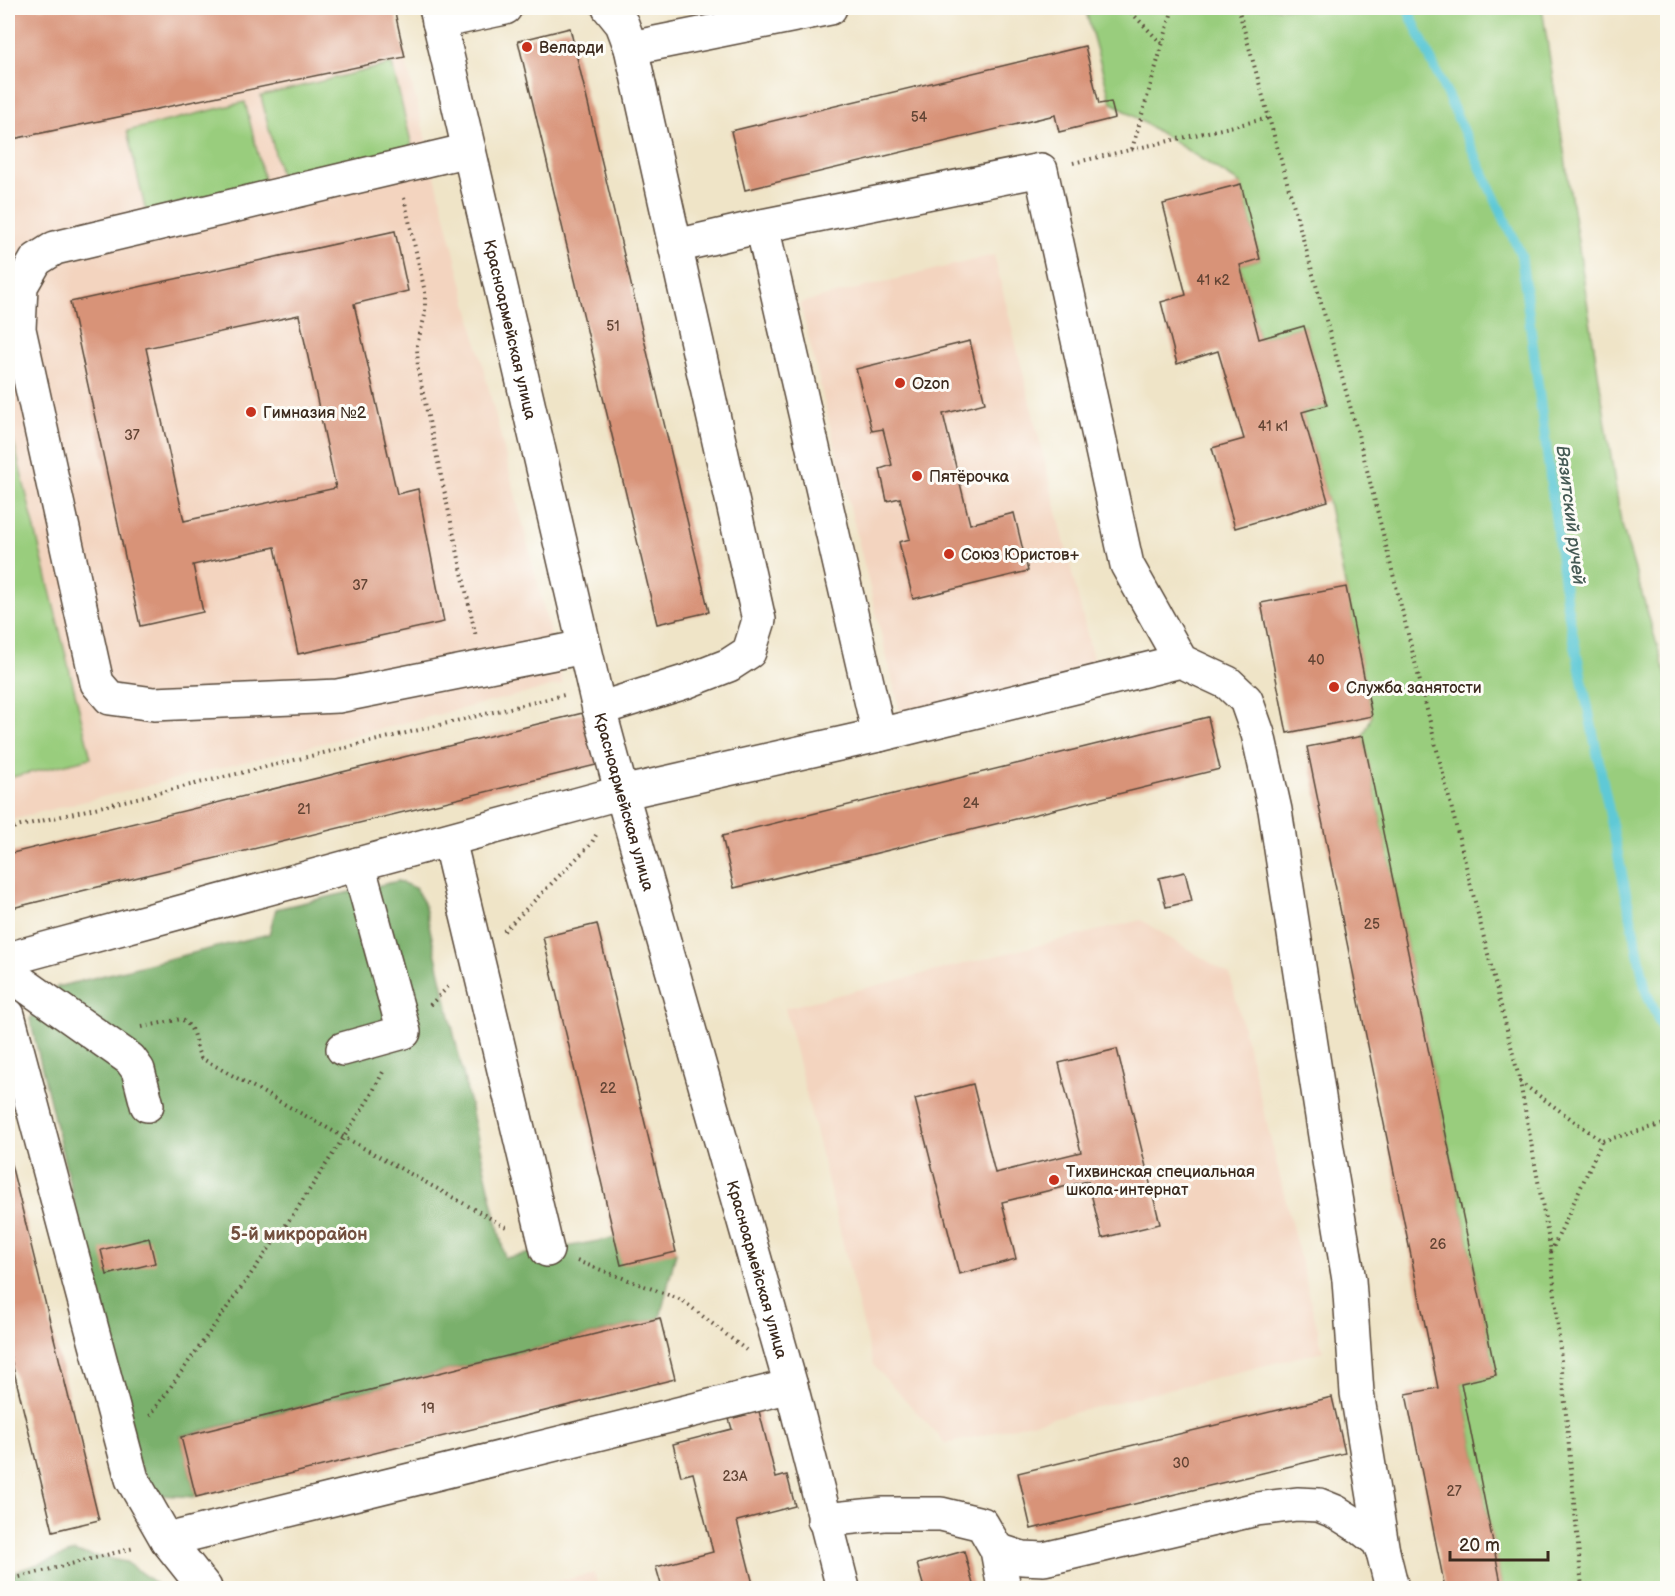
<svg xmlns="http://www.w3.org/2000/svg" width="1675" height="1596" font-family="'Balsamiq Sans',sans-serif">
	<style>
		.built { fill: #f3d4bf }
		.green { fill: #99cd7d; stroke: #6a7c4e; stroke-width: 1.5 }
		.forest { fill: #7ab06c; stroke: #5a6d45; stroke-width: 1.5 }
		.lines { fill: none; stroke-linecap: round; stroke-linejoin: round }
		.stream { stroke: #5ec9d6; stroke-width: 10 }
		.building { fill: #d89378; fill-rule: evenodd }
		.minor-casing { stroke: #564637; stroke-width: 36 }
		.path { stroke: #564637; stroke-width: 4; stroke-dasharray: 1.5 4.5; stroke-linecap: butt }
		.minor { stroke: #fff; stroke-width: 33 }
		.poi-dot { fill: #c8321e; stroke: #fdfcf7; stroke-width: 2 }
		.labels { text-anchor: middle; stroke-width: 6; stroke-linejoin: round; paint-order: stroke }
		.number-label { font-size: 14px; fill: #624434 }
		.poi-label { font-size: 16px; fill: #3b2a1e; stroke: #fdfcf7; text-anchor: start }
		.street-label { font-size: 16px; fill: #3b2a1e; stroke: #fdfcf7 }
		.water-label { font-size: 18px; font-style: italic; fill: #465a55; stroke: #fdfcf7 }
		.neighbourhood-label { font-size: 18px; font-weight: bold; fill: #724f3e; stroke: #fdfcf7 }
	</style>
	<rect width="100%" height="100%" fill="#fdfcf7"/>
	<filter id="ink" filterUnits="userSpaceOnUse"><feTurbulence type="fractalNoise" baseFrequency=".0167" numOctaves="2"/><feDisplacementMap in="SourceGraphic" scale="12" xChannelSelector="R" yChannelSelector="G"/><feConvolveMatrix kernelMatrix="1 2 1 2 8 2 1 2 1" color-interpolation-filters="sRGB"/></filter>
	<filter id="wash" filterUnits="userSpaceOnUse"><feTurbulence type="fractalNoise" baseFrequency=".008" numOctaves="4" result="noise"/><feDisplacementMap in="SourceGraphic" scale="24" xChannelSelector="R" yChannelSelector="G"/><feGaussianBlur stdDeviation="1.35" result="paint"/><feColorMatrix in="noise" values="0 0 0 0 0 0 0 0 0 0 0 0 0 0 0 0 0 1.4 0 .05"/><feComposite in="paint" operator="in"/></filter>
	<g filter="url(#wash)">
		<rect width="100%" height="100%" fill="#efe4c7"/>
		<!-- built -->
		<path class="built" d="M405,57l158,627 -555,136v-680z
			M994,255l103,420 -194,48 -103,-420z
			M1141,920l89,55 93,376 -377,93 -73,-79 -88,-357z
			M594,1573l5,15h-71z"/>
		<!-- green -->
		<path class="green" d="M1085,8h457l79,514 46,157v909h-165l-41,-205 35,-8 -133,-639 9,-20 -44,-215 -26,-89 25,-7 -23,-79 -45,13 -19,-74 20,-6 -19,-75 -130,-82z
			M392,64l20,82 -131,32 -20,-82z
			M245,102l20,81 -119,29 -19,-81z
			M8,419l83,339 -83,20z"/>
		<!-- forest -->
		<path class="forest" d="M398,881l17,7 9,15 81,355 110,-20 61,14 -16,66 -479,118 15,61 -38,-2 -21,-33 -107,-443 27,-32 212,-53 7,-25z
			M74,1552l52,10 29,21 3,5h-150v-14z"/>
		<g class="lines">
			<!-- stream -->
			<path class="stream" d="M1407,8l114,247 46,351 79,385 22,51"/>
		</g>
		<g id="blocks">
			<!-- building -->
			<path class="building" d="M8,8h386l11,49 -397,83z
				M570,28l139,584 -52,12 -139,-583z
				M1085,46l14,58 12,-2 4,16 -56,14 -4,-17 -310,75 -14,-59z
				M1241,184l19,75 -20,6 19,74 45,-13 23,79 -25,7 26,89 -93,27 -23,-80 32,-9 -26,-88 -41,13 -16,-62 25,-7 -23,-91z
				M395,231l13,60 -54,13 43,190 21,-5 26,133 -146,32 -23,-107 -82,18 10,47 -63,14 -70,-324zM299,315l37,173 -152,33 -38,-173z
				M970,341l15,62 -42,11 27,110 44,-11 14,58 -115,28 -14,-57 11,-3 -10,-41 -13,3 -7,-32 12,-4 -9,-36 -11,2 -16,-62z
				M1346,587l26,129 -85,17 -26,-130z
				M587,712l13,52 -592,145v-55z
				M1208,717l12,52 -486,119 -12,-52z
				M1363,736l133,639 -35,8 41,205h-57l-39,-194 32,-6 -131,-641z
				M1185,872l7,29 -26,6 -7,-29z
				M597,924l79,328 -55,13 -78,-328z
				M1117,1049l43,175 -58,14 -14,-57 -86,21 14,57 -57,15 -44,-175 58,-15 22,89 86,-21 -22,-89z
				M8,1152l91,368 -46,11 -45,-184z
				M149,1238l6,25 -48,12 -6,-25z
				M660,1318l15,61 -479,118 -15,-60z
				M1332,1397l13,56 -314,76 -13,-56z
				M759,1411l17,67 11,-3 8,31 -58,15 17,67h-92l-6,-21 57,-15 -20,-79 -12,3 -8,-32 59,-15 -3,-10z
				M964,1551l10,37h-50l-7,-24z"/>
		</g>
	</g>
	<g filter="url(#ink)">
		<use href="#blocks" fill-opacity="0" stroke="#564637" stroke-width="1.5"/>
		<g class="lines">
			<defs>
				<g id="minor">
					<path id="s1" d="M436,8l163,701 23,85 169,592 52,202"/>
					<path d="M439,22l66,-14"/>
					<path d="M631,48l199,-40"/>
					<path d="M469,150l-414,98 -19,12 -15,26 -2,43 78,354 13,15 44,6 184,-8 246,-49"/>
					<path d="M762,226l279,-56 86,395 54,96 47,22 18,17 12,34 17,76 52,339 22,131 8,113 26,159 9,36"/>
					<path d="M599,709l89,-28 41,-16 20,-13 10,-32 -128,-572 -9,-24 -13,-16"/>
					<path d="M879,735l302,-74"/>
					<path d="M449,840l98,410"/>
					<path d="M8,959l604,-164 267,-60 -117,-509 -86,20"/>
					<path d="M8,973l122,86 8,11 9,35"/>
					<path d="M8,1015l124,464 35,61"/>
					<path d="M343,1049l61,-17 -46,-168"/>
					<path d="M824,1520l60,-6h57l41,10 15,26 25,8 22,1 213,-50 40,-5 22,1 17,7 24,15 18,14 5,11"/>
					<path d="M997,1550l7,38"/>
					<path d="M205,1588l-38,-48 624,-154"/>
				</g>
			</defs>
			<!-- minor casing -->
			<use href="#minor" class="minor-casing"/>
			<!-- path -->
			<path class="path" d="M1127,8l35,36
				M1238,8l120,426 162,648
				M1132,149l41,-141
				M1073,163l196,-45
				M404,198l21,94v23l-8,30 1,25 58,267
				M8,829l556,-134
				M504,931l87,-87 5,-9
				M430,1005l20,-20
				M142,1027l39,-8c16,9 12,24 20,39l307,170
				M1551,1252l51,-111
				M577,1261l105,39 64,50
				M150,1416l145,-204 75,-115 13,-25
				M8,1580l126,-32
				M1582,1588l-31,-336 -31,-170 82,59 66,-18"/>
			<!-- minor -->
			<use href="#minor" class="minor"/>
		</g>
	</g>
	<!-- markers -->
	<g class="poi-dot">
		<circle cx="527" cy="47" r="6"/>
		<circle cx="900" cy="383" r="6"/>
		<circle cx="251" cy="412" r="6"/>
		<circle cx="917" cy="476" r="6"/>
		<circle cx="949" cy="554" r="6"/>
		<circle cx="1334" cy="687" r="6"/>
		<circle cx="1054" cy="1180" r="6"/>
	</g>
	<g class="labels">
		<!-- number labels -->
		<g class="number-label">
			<text x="919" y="122">54</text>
			<text x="1213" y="285">41 к2</text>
			<text x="613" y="331">51</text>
			<text x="1273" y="431">41 к1</text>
			<text x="132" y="440">37</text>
			<text x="360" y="590">37</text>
			<text x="1316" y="665">40</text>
			<text x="971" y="808">24</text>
			<text x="304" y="814">21</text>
			<text x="1372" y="929">25</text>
			<text x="608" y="1093">22</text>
			<text x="1438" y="1249">26</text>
			<text x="428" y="1413">19</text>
			<text x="1181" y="1468">30</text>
			<text x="735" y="1481">23А</text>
			<text x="1454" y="1496">27</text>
		</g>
		<!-- poi labels -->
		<g class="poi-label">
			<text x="539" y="53">Веларди</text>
			<text x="912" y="389">Ozon</text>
			<text x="263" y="418">Гимназия №2</text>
			<text x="929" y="482">Пятёрочка</text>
			<text x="961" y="560">Союз Юристов+</text>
			<text x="1346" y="693">Служба занятости</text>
			<text x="1066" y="1177">Тихвинская специальная<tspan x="1066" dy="18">школа-интернат</tspan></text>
		</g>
		<!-- street labels -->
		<g class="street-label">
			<text dy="6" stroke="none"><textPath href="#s1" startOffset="330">Красноармейская улица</textPath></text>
			<text dy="6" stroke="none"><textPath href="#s1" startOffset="816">Красноармейская улица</textPath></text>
			<text dy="6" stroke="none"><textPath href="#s1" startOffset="1302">Красноармейская улица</textPath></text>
		</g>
		<!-- water labels -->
		<g class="water-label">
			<text transform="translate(1571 515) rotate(83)" y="6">Вязитский ручей</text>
		</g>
		<!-- neighbourhood labels -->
		<g class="neighbourhood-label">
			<text x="299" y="1240">5-й микрорайон</text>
		</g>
	</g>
	<!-- margin -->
	<rect width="1675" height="1596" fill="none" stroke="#fdfcf7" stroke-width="30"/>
	<!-- scale -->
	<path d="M1450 1551v9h98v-9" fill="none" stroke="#3b2a1e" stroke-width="3"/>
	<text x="1459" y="1551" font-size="18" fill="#3b2a1e" stroke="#fdfcf7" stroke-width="4.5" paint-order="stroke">20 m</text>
</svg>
